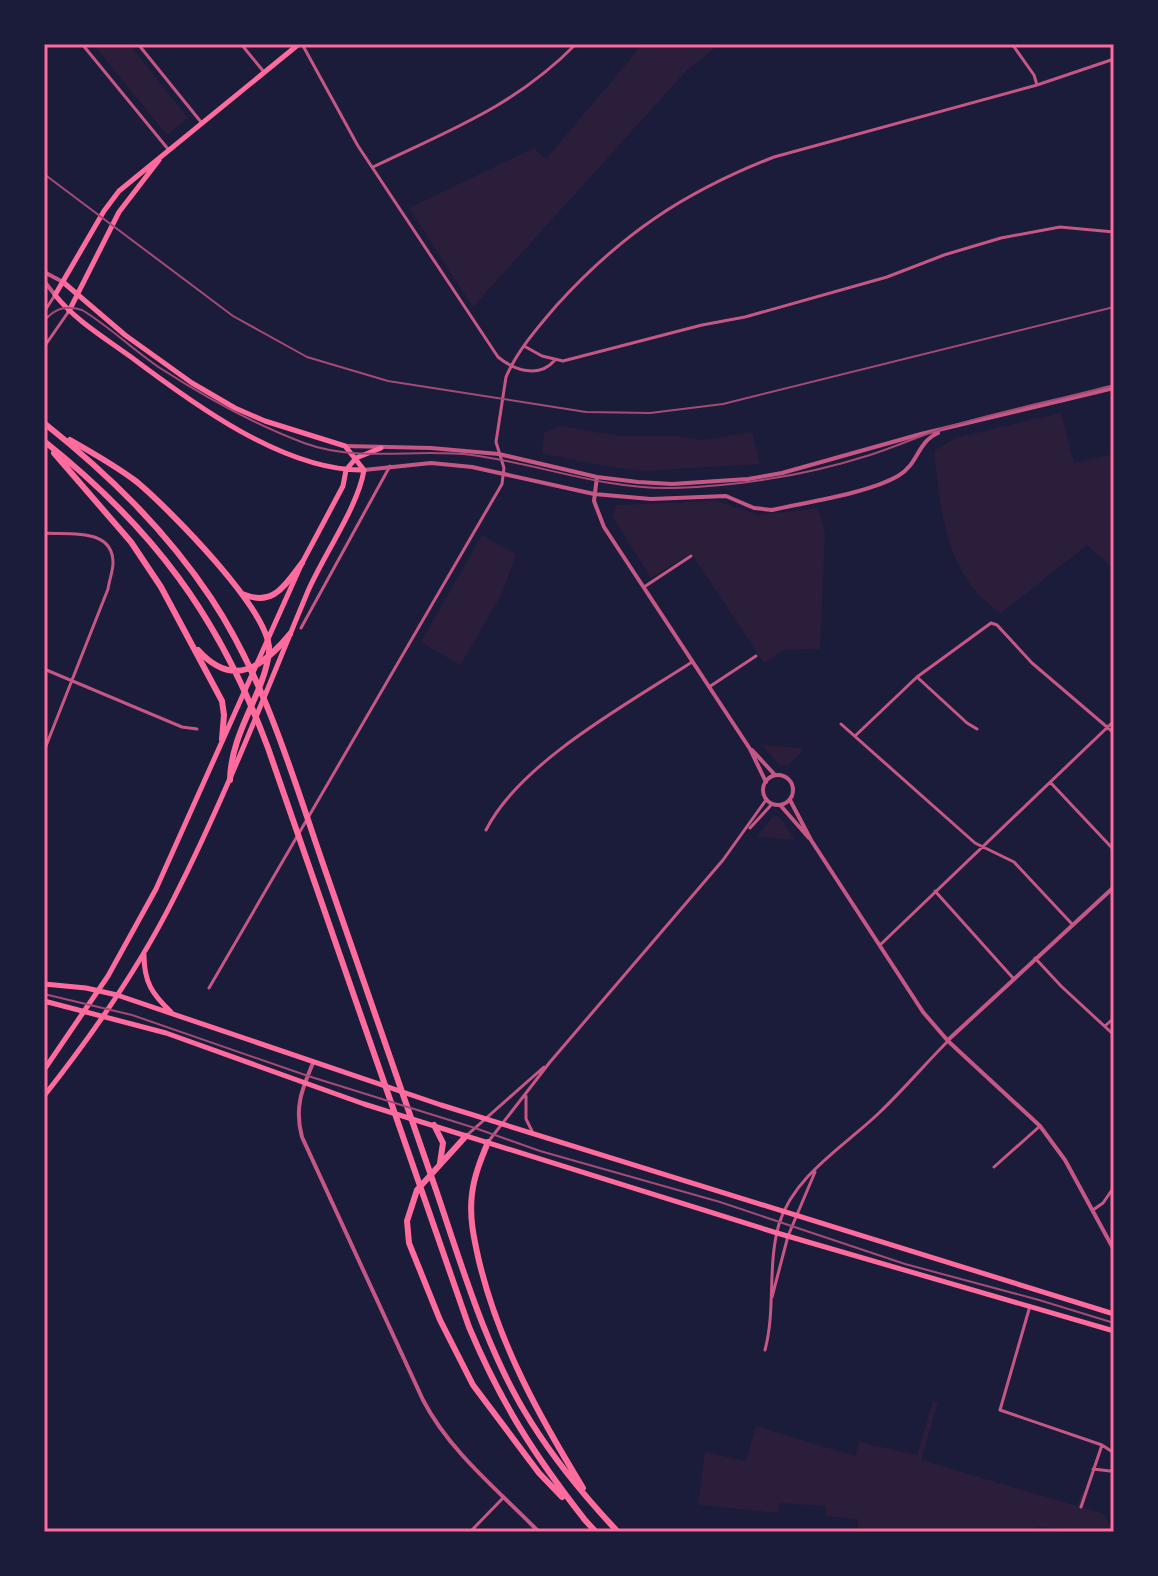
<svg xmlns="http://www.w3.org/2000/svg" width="1158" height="1576" font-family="Signika,sans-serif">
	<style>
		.green { fill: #2a1e3b }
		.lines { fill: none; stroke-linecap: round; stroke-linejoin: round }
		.minor { stroke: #c65784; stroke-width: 3 }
		.tertiary { stroke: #c65784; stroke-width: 4 }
		.secondary { stroke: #ff6b9d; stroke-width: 5 }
		.motorway { stroke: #ff6b9d; stroke-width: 6 }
		.tram { stroke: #a44b75; stroke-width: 2 }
		.rail { stroke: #a44b75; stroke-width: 2 }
		.neatline { fill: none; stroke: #ff6b9d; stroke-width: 3 }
	</style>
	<rect width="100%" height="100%" fill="#1b1b3a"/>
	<!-- green -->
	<path class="green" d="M93,44h36l59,74 -21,17z
		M643,44h77l-33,26 -214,237 -64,-99 125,-60 12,11z
		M1061,413l13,50 40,-9v115l-27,-24 -86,68c-56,-36 -60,-101 -67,-162l21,-13z
		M559,426l60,10h61l23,4 49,-8 8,32 -118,7 -49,-7 -51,-11 2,-20z
		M716,501l42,14 60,-7 7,26 -5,115 -37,1 -19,13 -73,-110 -40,25 -39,-62 5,-11z
		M482,535l34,19 -14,40 -42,71 -39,-23z
		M762,745l39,3 2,2 -14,15 -9,1z
		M777,816l4,3 14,21 -38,-4 15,-18z
		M933,1401l5,1 -17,58 156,46 6,-15 5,2 -5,15 21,6 10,18h-45l-4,-3 -30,-2 -1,5h-176v-13l-32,-3v-10l-47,-3 -1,10 -80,-8 7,-53 41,9 10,-35 99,30 4,-14 58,13z"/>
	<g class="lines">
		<!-- minor -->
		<path class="minor" d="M82,44l86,105
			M138,44l63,78
			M241,44l23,28
			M302,44l56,102 140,211c16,13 41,22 57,3
			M1012,44l22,31 3,10
			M373,167c77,-37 142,-61 203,-123
			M44,312l11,-17
			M524,346l18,10 21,5 139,-36 43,-8 142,-40 57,-22 57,-17 59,-11 54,5
			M44,347l25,-36
			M44,533c24,2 69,-6 69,30 0,8 -4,18 -5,26l-64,162
			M644,587l47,-31
			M301,628l89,-162
			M44,669l138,58 15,2
			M917,677l50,46 10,6
			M709,687l47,-31
			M841,724l134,119 39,19 58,62
			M855,736l62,-59 74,-54 6,2 35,38 82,70
			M1050,782l64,68
			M750,828l22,-24
			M486,830c34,-68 143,-127 206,-168
			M935,891l78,87
			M880,945l234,-224
			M1035,958l26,28 53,49
			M209,988l293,-504 2,-16 -8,-26 10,-65c11,-26 32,-50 50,-71 64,-71 128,-114 218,-149l263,-72 77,-26
			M1105,1026l9,-8
			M526,1096v23l6,12
			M466,1136l78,-69
			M488,1142l62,-80 173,-202 43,-60
			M994,1167l46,-41
			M1093,1210l10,-7 11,-16
			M772,1297l16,-61 27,-64
			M1030,1306l-30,104 102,35 12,8
			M765,1350c11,-42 2,-84 14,-126 15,-49 67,-79 101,-112 24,-23 45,-48 68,-71
			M1093,1469l17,2 4,-2
			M1081,1507l21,-62
			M470,1532l33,-34"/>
		<!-- tertiary -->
		<path class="tertiary" d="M44,272l19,10
			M44,281l11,14
			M345,446l86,2 68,6 98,23 41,5 34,2 76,-5 34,-6 139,-39 193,-46
			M364,470l67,-7 41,4 122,27 57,5 75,-3 28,12 18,2c35,-8 97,-17 126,-34 20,-11 19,-34 40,-43
			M597,477l-3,24 10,26 146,222 16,33
			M752,750l23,25
			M763 790a15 15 0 1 1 30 0a15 15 0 1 1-30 0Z
			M790,800l21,40 112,172 25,29 92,85 25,34 49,90
			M781,806l28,32
			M948,1040l166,-153
			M313,1063c-11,26 -19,45 -11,74l121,263c27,52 75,90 116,132"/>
		<!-- secondary -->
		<path class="secondary" d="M299,44l-180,147 -15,20 -49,84c21,26 50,43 76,62 61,46 153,114 232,113
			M69,311l50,-99 40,-52
			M144,955c0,27 8,39 27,57
			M44,984l42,4 31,7 324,110 673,209
			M44,1001l122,32 198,71 413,129 337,98
			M44,1070l64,-94 48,-87 146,-326 41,-77 3,-16 10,-12 25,-10
			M44,1096c49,-62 95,-128 130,-198 51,-100 91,-204 134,-307 16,-37 50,-84 56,-121l-19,-24 -80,-25 -30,-13 -43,-25 -67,-48 -62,-53"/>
		<!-- motorway -->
		<path class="motorway" d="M44,423c64,51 121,106 167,175 53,80 80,173 111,263 38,109 75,217 113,326 27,79 51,164 96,235 25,40 55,76 87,110
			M70,440c23,13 46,26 67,42 31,26 136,131 132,170 -5,43 -38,79 -39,128
			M44,441c109,87 175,175 224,307l201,579c32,76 65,128 116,193
			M54,453l77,89 30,45 61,114 2,14 -2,24
			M242,594c32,13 42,-8 60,-31
			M198,650c35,39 65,17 92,-16
			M434,1125l9,18 -3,20
			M466,1136l-49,54 -10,31 2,22 31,77 33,65 66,88 23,24
			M488,1142c-7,17 -14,34 -16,52 -3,23 2,45 7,67 20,83 60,155 104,227
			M584,1519l12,13"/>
		<!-- tram -->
		<path class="tram" d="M44,321c11,-13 22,-16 38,-11 27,16 51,40 78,58 45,29 93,56 144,75 55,20 111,5 168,12 68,9 132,35 202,33 66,-2 133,-13 196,-33 25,-8 49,-19 74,-27 56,-17 114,-28 170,-43
			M44,994l88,21 176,61 167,52 65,23 180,51 185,62 134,36 75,23"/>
		<!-- rail -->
		<path class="rail" d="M44,174l189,142 74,41 81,24 198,31 64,1 73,-9 391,-97"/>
	</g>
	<!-- border -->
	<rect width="1158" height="1576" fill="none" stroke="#1b1b3a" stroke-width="92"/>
	<rect x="46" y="46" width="1066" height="1484" class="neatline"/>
</svg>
